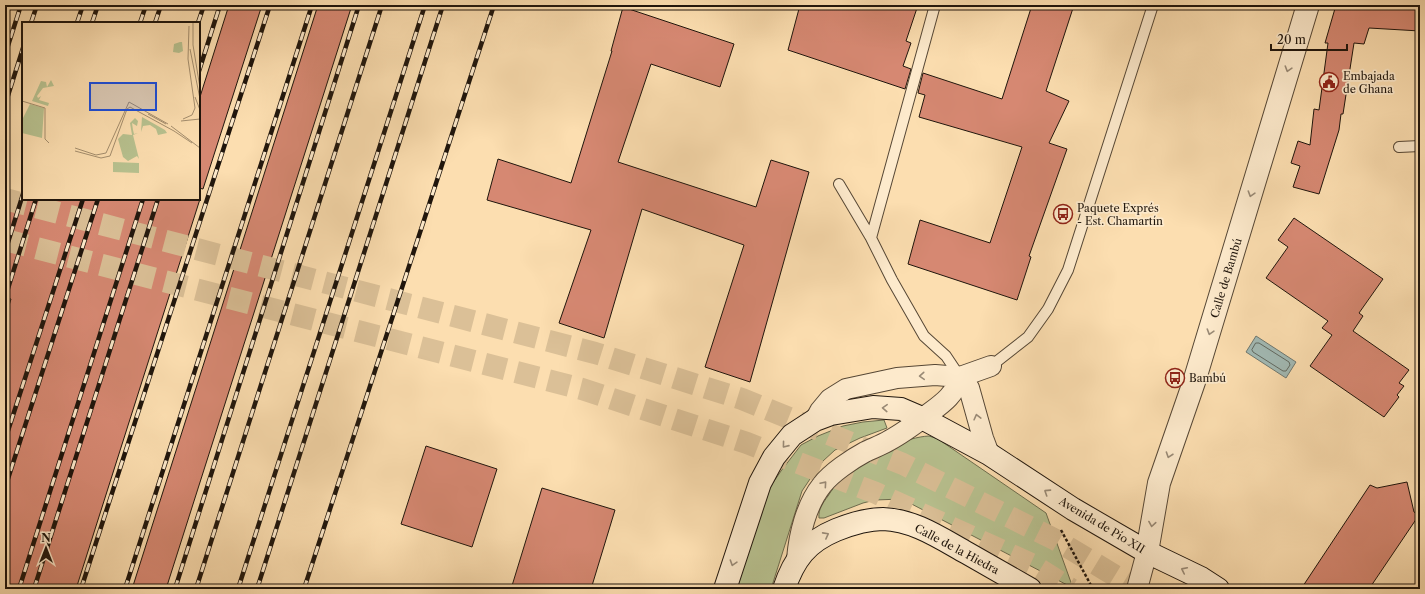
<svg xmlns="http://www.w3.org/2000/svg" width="1425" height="594" font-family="'Libre Caslon Text',serif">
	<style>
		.green { fill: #b8c290; stroke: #6c6c4e }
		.water { fill: #a2bab5; stroke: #6e7871 }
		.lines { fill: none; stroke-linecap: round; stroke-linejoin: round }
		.shore { stroke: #606860; stroke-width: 1 }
		.building { fill: #d68872; stroke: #1f150c }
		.primary-tunnel { stroke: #dbc097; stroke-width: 22; stroke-dasharray: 22 11; stroke-linecap: butt }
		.service-casing { stroke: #564735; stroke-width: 12 }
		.minor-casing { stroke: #564735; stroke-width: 22 }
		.tertiary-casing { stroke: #564735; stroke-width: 24 }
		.secondary-casing { stroke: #1f150c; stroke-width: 24 }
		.path { stroke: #1f150c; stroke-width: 2.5; stroke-dasharray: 3 2; stroke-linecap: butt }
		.service { stroke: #fdeacc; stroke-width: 10 }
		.minor { stroke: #fdeacc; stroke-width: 20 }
		.tertiary { stroke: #fdeacc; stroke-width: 22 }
		.secondary { stroke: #fdeacc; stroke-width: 22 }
		.rail-casing { stroke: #1f150c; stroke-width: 4.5 }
		.rail { stroke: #fdeacc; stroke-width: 3; stroke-dasharray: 9; stroke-linecap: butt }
		.oneway { stroke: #998a76 }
		.labels { text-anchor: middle; stroke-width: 3.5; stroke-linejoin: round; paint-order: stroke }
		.poi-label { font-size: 11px; fill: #1f150c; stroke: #fdeacc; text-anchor: start }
		.street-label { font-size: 11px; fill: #1f150c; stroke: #fdeacc }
		.inset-road { fill: none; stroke: #a48e6e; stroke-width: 1 }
		.view { fill: #1d4ed8; fill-opacity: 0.15; stroke: #1d4ed8; stroke-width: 2 }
		.inset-edge { fill: none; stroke: #1f150c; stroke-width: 2 }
	</style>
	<rect width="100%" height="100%" fill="#fcdeb0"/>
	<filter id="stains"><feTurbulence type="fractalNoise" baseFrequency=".005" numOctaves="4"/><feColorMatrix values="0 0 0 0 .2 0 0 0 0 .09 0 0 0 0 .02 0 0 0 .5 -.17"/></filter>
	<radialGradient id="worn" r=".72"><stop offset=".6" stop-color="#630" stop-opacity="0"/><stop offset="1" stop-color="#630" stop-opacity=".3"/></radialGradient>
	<!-- green -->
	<path class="green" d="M884,420l3,8 -27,10 -25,12 -12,11 -11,15 -10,15 -31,98h-35l34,-102 11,-16 20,-26 17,-9 25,-10 20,-4z
		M929,436l9,3 108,74 27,75 -171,-89 -27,1 -12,3 -39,15h-5c-1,-9 4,-15 9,-22 7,-11 17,-23 27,-30 17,-13 52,-29 74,-30z"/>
	<!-- water -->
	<path class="water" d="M1256,336l40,26 -10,16 -40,-26z"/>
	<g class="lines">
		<!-- shore -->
		<path class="shore" d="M1256,343h3l30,19 1,3 -4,6h-3l-30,-19 -1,-2z"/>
	</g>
	<!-- building -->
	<path class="building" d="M229,5h33l-59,184 -4,-1v-88z
		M318,5h34l-186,584h-34z
		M800,5h118l-12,36 5,2 -8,23 8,3 -6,20 -117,-39z
		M1032,5h42l-28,86 23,10 -20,42 18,6 -38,107 2,1 -14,43 -109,-36 12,-44 70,23 32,-96 -103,-30 6,-22 -7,-2 5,-20 79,26z
		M1336,5h84v26l-51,-3 -5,16 -10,-1 -11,71h-2l-2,16 -20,64 -26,-7 7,-21 -9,-3 7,-22 12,4 4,-36 5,1 9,-67h-3z
		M623,7l111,37 -14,43 -69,-23 -33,98 138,45 15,-47 38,12 -59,210 -45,-15 39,-122 -102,-36 -38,129 -45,-15 32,-93 -104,-30 11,-41 73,24 41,-132h-1z
		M5,199h195l-124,390h-71v-270l6,-20 -6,-1z
		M1294,218l89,61 -24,34 4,3 -10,15 56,39 -10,13 5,3 -7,9 2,2 -15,20 -74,-51 22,-31 -10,-7 6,-7 -62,-43 22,-31 -10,-7z
		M426,446l71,23 -25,78 -71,-23z
		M1407,482l7,30 5,3 -50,74h-68l69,-104 7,3z
		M542,488l73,22 -24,79h-80z"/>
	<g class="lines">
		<!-- primary-tunnel -->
		<path class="primary-tunnel" d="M5,199l590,154 147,46 161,65 153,76 81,49
			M5,240l577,149 165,54 129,50 155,71 40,25"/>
		<defs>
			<path id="service" d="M1399,147l21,-1
				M839,184l32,54 21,42 32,56 22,20 14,21
				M871,238l64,-233
				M991,366l37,-29 20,-28 20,-39 85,-265"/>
			<path id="minor" d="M960,377l9,11 14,50 6,16
				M815,420l5,-9 10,-12 16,-10 51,-11 38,-3 25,2 31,-11
				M797,559c2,-24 9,-54 25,-74 9,-12 30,-26 43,-33 8,-4 17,-7 25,-12 13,-7 25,-16 37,-25 16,-12 27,-19 33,-38
				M1137,589l10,-37"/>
			<path id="tertiary" d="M1147,552l12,-69 35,-101 114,-377"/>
			<path id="secondary" d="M725,589l35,-106 14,-26 18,-22 23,-15 16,-6 42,-7 28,2 21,9 67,36 84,55 74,43 54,26 17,11
				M784,589c10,-30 23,-47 52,-59 15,-6 31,-11 47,-11 31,1 57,19 84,34 21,12 42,24 63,36"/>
		</defs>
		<!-- service casing -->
		<use href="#service" class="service-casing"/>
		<!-- minor casing -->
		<use href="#minor" class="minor-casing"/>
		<!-- tertiary casing -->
		<use href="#tertiary" class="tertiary-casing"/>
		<!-- secondary casing -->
		<use href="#secondary" class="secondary-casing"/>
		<!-- path -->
		<path class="path" d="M1061,530l32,59"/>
		<!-- service -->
		<use href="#service" class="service"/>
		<!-- minor -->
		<use href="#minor" class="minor"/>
		<!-- tertiary -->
		<use href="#tertiary" class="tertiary"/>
		<!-- secondary -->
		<use href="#secondary" class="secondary"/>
		<defs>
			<path id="rail" d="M31,23l6,-18
				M77,23l6,-18
				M92,23l6,-18
				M140,23l6,-18
				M155,23l6,-18
				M198,23l6,-18
				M5,55l16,-50
				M199,71l21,-66
				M5,105l18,-57
				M5,252l18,-58
				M5,298l31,-99
				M5,440l78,-241
				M5,488l93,-289
				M19,589l124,-390
				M34,589l124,-390
				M81,589l189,-584
				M125,589l187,-584
				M175,589l184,-584
				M196,589l186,-584
				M238,589l187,-584
				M257,589l186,-584
				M304,589l190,-584"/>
		</defs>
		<!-- rail casing -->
		<use href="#rail" class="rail-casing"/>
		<!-- rail -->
		<use href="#rail" class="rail"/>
	</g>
	<!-- one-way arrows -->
	<defs><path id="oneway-chevron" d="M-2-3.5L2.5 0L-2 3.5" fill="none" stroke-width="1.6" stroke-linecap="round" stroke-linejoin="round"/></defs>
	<g class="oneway">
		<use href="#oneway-chevron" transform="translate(1288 69) rotate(107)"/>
		<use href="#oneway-chevron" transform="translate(1251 194) rotate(107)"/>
		<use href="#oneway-chevron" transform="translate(1210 332) rotate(107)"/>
		<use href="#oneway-chevron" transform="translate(922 376) rotate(176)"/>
		<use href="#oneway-chevron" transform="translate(885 408) rotate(-177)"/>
		<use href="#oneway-chevron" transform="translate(977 417) rotate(-104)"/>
		<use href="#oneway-chevron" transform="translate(785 445) rotate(129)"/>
		<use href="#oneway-chevron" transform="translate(1169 455) rotate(109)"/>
		<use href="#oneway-chevron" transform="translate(824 484) rotate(-49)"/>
		<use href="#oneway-chevron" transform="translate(1047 492) rotate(-147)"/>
		<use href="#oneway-chevron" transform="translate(1152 524) rotate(99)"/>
		<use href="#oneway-chevron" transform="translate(826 535) rotate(-28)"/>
		<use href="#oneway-chevron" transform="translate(733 563) rotate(108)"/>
		<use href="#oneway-chevron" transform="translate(1184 570) rotate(-154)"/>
	</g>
	<!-- icons -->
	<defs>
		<symbol id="civic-ring" viewBox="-11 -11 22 22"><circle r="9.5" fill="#fdeacc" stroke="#8f2418" stroke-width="1.5"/><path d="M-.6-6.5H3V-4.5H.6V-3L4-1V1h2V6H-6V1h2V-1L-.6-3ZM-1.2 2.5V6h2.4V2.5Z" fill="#8f2418"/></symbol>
		<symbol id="bus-ring" viewBox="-11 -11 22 22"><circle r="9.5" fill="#fdeacc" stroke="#8f2418" stroke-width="1.5"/><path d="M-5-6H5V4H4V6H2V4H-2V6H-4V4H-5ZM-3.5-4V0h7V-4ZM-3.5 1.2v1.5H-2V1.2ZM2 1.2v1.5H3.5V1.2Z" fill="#8f2418"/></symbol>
	</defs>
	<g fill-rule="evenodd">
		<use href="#civic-ring" x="1318" y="71" width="22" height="22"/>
		<use href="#bus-ring" x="1052" y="203" width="22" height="22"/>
		<use href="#bus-ring" x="1164" y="367" width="22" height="22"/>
	</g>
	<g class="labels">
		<!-- poi labels -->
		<g class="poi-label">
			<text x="1343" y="80">Embajada<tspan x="1343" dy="13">de Ghana</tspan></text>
			<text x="1077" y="212">Paquete Exprés<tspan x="1077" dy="13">- Est. Chamartín</tspan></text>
			<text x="1189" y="382">Bambú</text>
		</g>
		<!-- street labels -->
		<g class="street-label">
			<text transform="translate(1226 278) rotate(-73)" y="4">Calle de Bambú</text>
			<text transform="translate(1102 525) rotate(31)" y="4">Avenida de Pío XII</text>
			<text transform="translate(957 549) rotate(28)" y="4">Calle de la Hiedra</text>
		</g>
	</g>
	<!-- overview -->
	<g transform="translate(22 22)">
		<rect width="178" height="178" fill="#fcdeb0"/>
		<path d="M158,20h2l1,9 -4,2 -6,-1 1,-8zM29,58l3,6 -11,2 -6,8 1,2 3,-2 -2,4 10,3 -1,3 -16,-5 9,-20 5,1 1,5zM8,82l14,4 -2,30 -20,-5v-13zM120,95l23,13 2,3 -9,2 -2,-6 -6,-4 -7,1 -2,6zM113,96l3,3 -1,5 -5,-3 1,7 1,4 4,-1 -5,2 6,24 -2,-3 -9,5 -5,-4 -5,-18 5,-5 9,1 -2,-12zM91,140l26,1v10l-26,-1z" fill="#b8c290"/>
		<path class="inset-road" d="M171,0v23l7,43M168,27l10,50M173,75l5,13M0,79l23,7v31l4,4M126,92l18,10M161,97l9,-4 3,-7 -7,-49 1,-33M159,99l19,-2M149,104l29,22M152,109l18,12M53,126l21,7 10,-2 23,-51 39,22M53,129l26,7 9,-2 17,-47 3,-2 44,24"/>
		<path class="view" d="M68,61h66v27h-66z"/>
		<rect width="178" height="178" class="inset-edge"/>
	</g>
	<!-- margin -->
	<rect width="1425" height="594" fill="none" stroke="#fcdeb0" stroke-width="20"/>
	<rect x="6" y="6" width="1413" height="582" fill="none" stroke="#1f150c" stroke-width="2"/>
	<rect x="10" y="10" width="1405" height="574" fill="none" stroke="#1f150c"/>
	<!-- north arrow -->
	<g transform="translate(46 548)" stroke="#fdeacc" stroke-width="3" paint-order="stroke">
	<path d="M0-3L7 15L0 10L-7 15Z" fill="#1f150c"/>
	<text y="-6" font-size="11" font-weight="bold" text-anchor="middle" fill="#1f150c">N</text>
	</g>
	<!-- scale -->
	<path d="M1271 44v6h76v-6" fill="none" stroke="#1f150c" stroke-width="2"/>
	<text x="1277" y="44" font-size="12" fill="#1f150c" stroke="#fdeacc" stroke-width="3" paint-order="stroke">20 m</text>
	<rect width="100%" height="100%" filter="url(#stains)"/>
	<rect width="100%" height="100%" fill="url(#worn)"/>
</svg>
